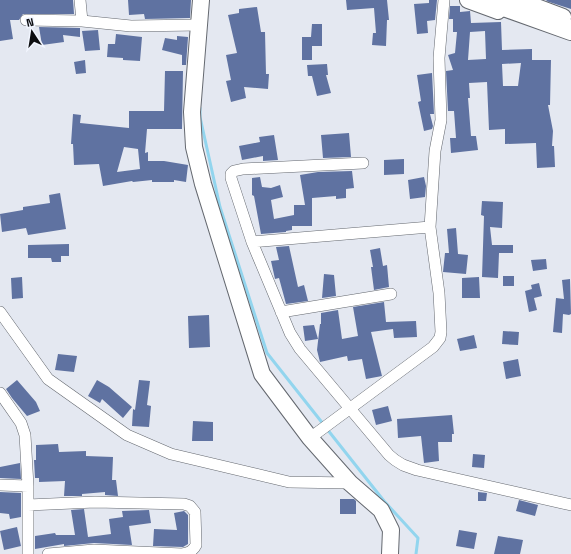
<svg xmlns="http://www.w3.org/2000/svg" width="571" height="554" font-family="'Space Grotesk',sans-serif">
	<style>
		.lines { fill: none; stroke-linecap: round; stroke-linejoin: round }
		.stream { stroke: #92d5ee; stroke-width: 3 }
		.building { fill: #5f72a1; fill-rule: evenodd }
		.street-casing { stroke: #64686f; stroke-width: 12 }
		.secondary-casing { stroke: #64686f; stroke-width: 18 }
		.highway-casing { stroke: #64686f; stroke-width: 22 }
		.street { stroke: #fff; stroke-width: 11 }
		.secondary { stroke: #fff; stroke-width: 16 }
		.highway { stroke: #fff; stroke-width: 20 }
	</style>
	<rect width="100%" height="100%" fill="#e4e8f1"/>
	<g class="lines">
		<!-- stream -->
		<path class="stream" d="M200,108v9l20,90 47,146 57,72
			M327,429l57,72 34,37 -2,16"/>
	</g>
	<!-- building -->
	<path class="building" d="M0,0h73l1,14h-51l-4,6h-9l3,19 -13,2z
		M128,0h63l-1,18 -45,1 -1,-5 -15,1z
		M346,0h41l2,20h-2l-1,26 -14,-1 1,-12h3l-2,-25 -27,2z
		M429,0h8l-2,20 -8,1 1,12 -11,1 -3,-30 15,-1z
		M547,0h24v9l-25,-8z
		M450,6h10v6l10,-1 1,12 30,-1 1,28 30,-1v11h19l-1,45h-2l5,26 -1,15h2l1,21 -18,1 -1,-25 -31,1v-15l-16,1 -2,-48 -18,1 1,15h-2l3,38h5l2,14 -27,3 -1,-15h6l-2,-27h-6l-2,-40 7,-1 -5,-15 7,-2 2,-21h-4v-13h-4zM485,31l1,28 -18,1 2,-28zM521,63l-3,23h-15l-1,-22z
		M257,7l4,25h4l1,42h3l-1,15 -24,-2 2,11 -15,4 -5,-21 5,-1 -5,-25 11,-2 -9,-38 11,-2v-4z
		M312,24h10v22h-10v14h-10v-23h9z
		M39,27l41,1v9l-17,-2 1,7 -22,3z
		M98,30l2,20 -15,1 -3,-20z
		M116,34l26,3 -2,24 -17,-1v-2l-16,-1 1,-13h7z
		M177,36l11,1 -2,28h-4v-10l-20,-5 3,-12 12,2z
		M85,60l1,13 -10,1 -2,-12z
		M327,64l1,11h-2l5,18 -14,3 -5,-20h-4l-1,-11z
		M165,71h18l-1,58h-35l-2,24 3,-1v9h16l24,4 -2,17 -12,-2v2h-22v-2l-19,2 -1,-1 -29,5 -4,-22 -25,1 -1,-21h-2l2,-30 8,1 -1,8 49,5v-17h35zM124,147l14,2 2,20 -23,3z
		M432,73l2,41h-4l3,12 -1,3 -8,2 -6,-29 3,-1 -4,-26z
		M349,133l2,24 -28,1 -2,-23z
		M274,135l4,25 -15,1v-5l-21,4 -3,-14 21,-4 -1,-5z
		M404,159v15l-20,1v-15z
		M352,171l2,17 -8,1v9l-10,1v-3l-24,2v28h-20v4l-6,1v1l-25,2 -7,-38 -2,-1v-17l8,-1 2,10 9,1 9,-3 3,12 -12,3 3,19 20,-4v-10h11l-5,-30 18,-3z
		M424,177l2,9 -1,11 -15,2 -2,-19z
		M60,193l6,36 -38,6 -2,-7 -24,4 -2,-18 23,-4v-3l27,-4 -1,-8z
		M482,201l21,1 -1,26 -12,-1 2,18h21v8h-14l-1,25 -16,-1 2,-61 -3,-1z
		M456,228l2,26 10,1 -2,19 -23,-2 2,-19h4l-2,-24z
		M69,244v12h-8v6h-9l-1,-4h-23v-13z
		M289,246l9,41 6,-2 4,16 -22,3 -7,-26 -4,1 -4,-18 8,-1 -3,-13z
		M380,248l3,18 4,-1 2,22 -15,3 -3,-23h2l-3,-17z
		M546,259l1,10 -14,2 -2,-11z
		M324,274l10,1 2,21 -14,2z
		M503,276h11v10h-11z
		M22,277l1,21 -11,1 -1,-21z
		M479,277l1,21h-18v-20z
		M570,279l1,35 -2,1 -6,-1 -1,19 -9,-1 3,-34 8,1 -2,-19z
		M539,283l3,13 -8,2 3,12 -8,2 -4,-21 7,-2 -1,-4z
		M384,302l2,20 30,-1 1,16 -23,1 -1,-9 -22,3 11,44 -16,3 -4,-20 -14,2 -1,-5 -27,6 -3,-12 3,-26h1v-11l17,-3 4,29 16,-3 -5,-29z
		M209,315l1,32 -21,1 -1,-32z
		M314,325l4,14 -13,2 -2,-15z
		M503,331l16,1 -1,13 -16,-1z
		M474,335l3,13 -17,3 -3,-12z
		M58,354l19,2 -3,16 -19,-2z
		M518,359l3,17 -15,3 -3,-17z
		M17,380l19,22 4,9 -13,5 -15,-18 -6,-9z
		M97,380l12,7 23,20 -9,11 -21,-19 -2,4 -12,-7z
		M139,380l11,1 -3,24 4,1 -2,21 -17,-1 1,-17 2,1z
		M388,406l4,15 -16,4 -4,-15z
		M452,415l2,19h-2v8h-14l1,19 -15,2 -3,-27 -23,2 -1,-19z
		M193,421l20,1v19h-21z
		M58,444l1,8 27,-1v5l27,1 -1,23h4l2,16 -13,-1v-3l-23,2v2h-18l1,-15 -26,1v-4h-4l-1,-18h2v-15z
		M473,454l12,1 -1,13 -12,-1z
		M20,463l1,16 -21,-1v-11z
		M0,492l21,1v24l-11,2 -1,-5 -9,-1z
		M478,492l9,1 -1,8h-8z
		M340,499h14l2,2v13h-16z
		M519,500l19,5 -3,11 -19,-5z
		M84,509l4,28 23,-3 -2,-15 14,-2 -1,-6 27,-1 2,13 -22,3 3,19 -38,-2 -30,3v-2l-29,5v-13l20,-3 1,2h19l-4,-25z
		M184,511l4,4v29l-5,3 -30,-1 1,-17 23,1 -3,-17z
		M17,527l4,19 -17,4 -4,-19z
		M459,530l18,3 -3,16 -18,-3z
		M498,536l25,4 -3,14h-26z"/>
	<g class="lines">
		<defs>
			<path id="street" d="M80,0l2,21
				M26,20l56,1 49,5 68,-1
				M363,163l-120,6 -9,2 -3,3v4l21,64 38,91 10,16 89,106 6,5 8,5 14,5 154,35
				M252,242l178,-15
				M0,312l48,67 79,56 44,19 118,28 61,1
				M281,312l110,-18
				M0,393l21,30 4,12 3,51v68
				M310,438l123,-91 7,-9 1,-6 -2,-39 -9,-66 5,-76 6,-31 -2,-62 5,-58
				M0,485l28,1
				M28,505l67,-3 89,2 6,2 5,6 1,33c-3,6 -7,8 -14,9l-88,-4 -46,4"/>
			<path id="secondary" d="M201,0l-9,112 2,35 9,37 59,190 48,64 40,45 31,27 10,20 -1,24
				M468,0l30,11
				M518,0l45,17"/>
			<path id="highway" d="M487,0l84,30"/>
		</defs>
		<!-- street casing -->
		<use href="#street" class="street-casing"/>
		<!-- secondary casing -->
		<use href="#secondary" class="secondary-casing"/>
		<!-- highway casing -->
		<use href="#highway" class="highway-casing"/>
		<!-- street -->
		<use href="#street" class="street"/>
		<!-- secondary -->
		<use href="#secondary" class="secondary"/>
		<!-- highway -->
		<use href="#highway" class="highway"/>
	</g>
	<!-- north arrow -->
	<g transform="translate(32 32) rotate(348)" stroke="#f2f6ff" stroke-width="3" paint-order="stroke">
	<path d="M0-3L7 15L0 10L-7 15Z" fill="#0d0e11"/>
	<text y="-6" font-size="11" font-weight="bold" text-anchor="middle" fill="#0d0e11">N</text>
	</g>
</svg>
